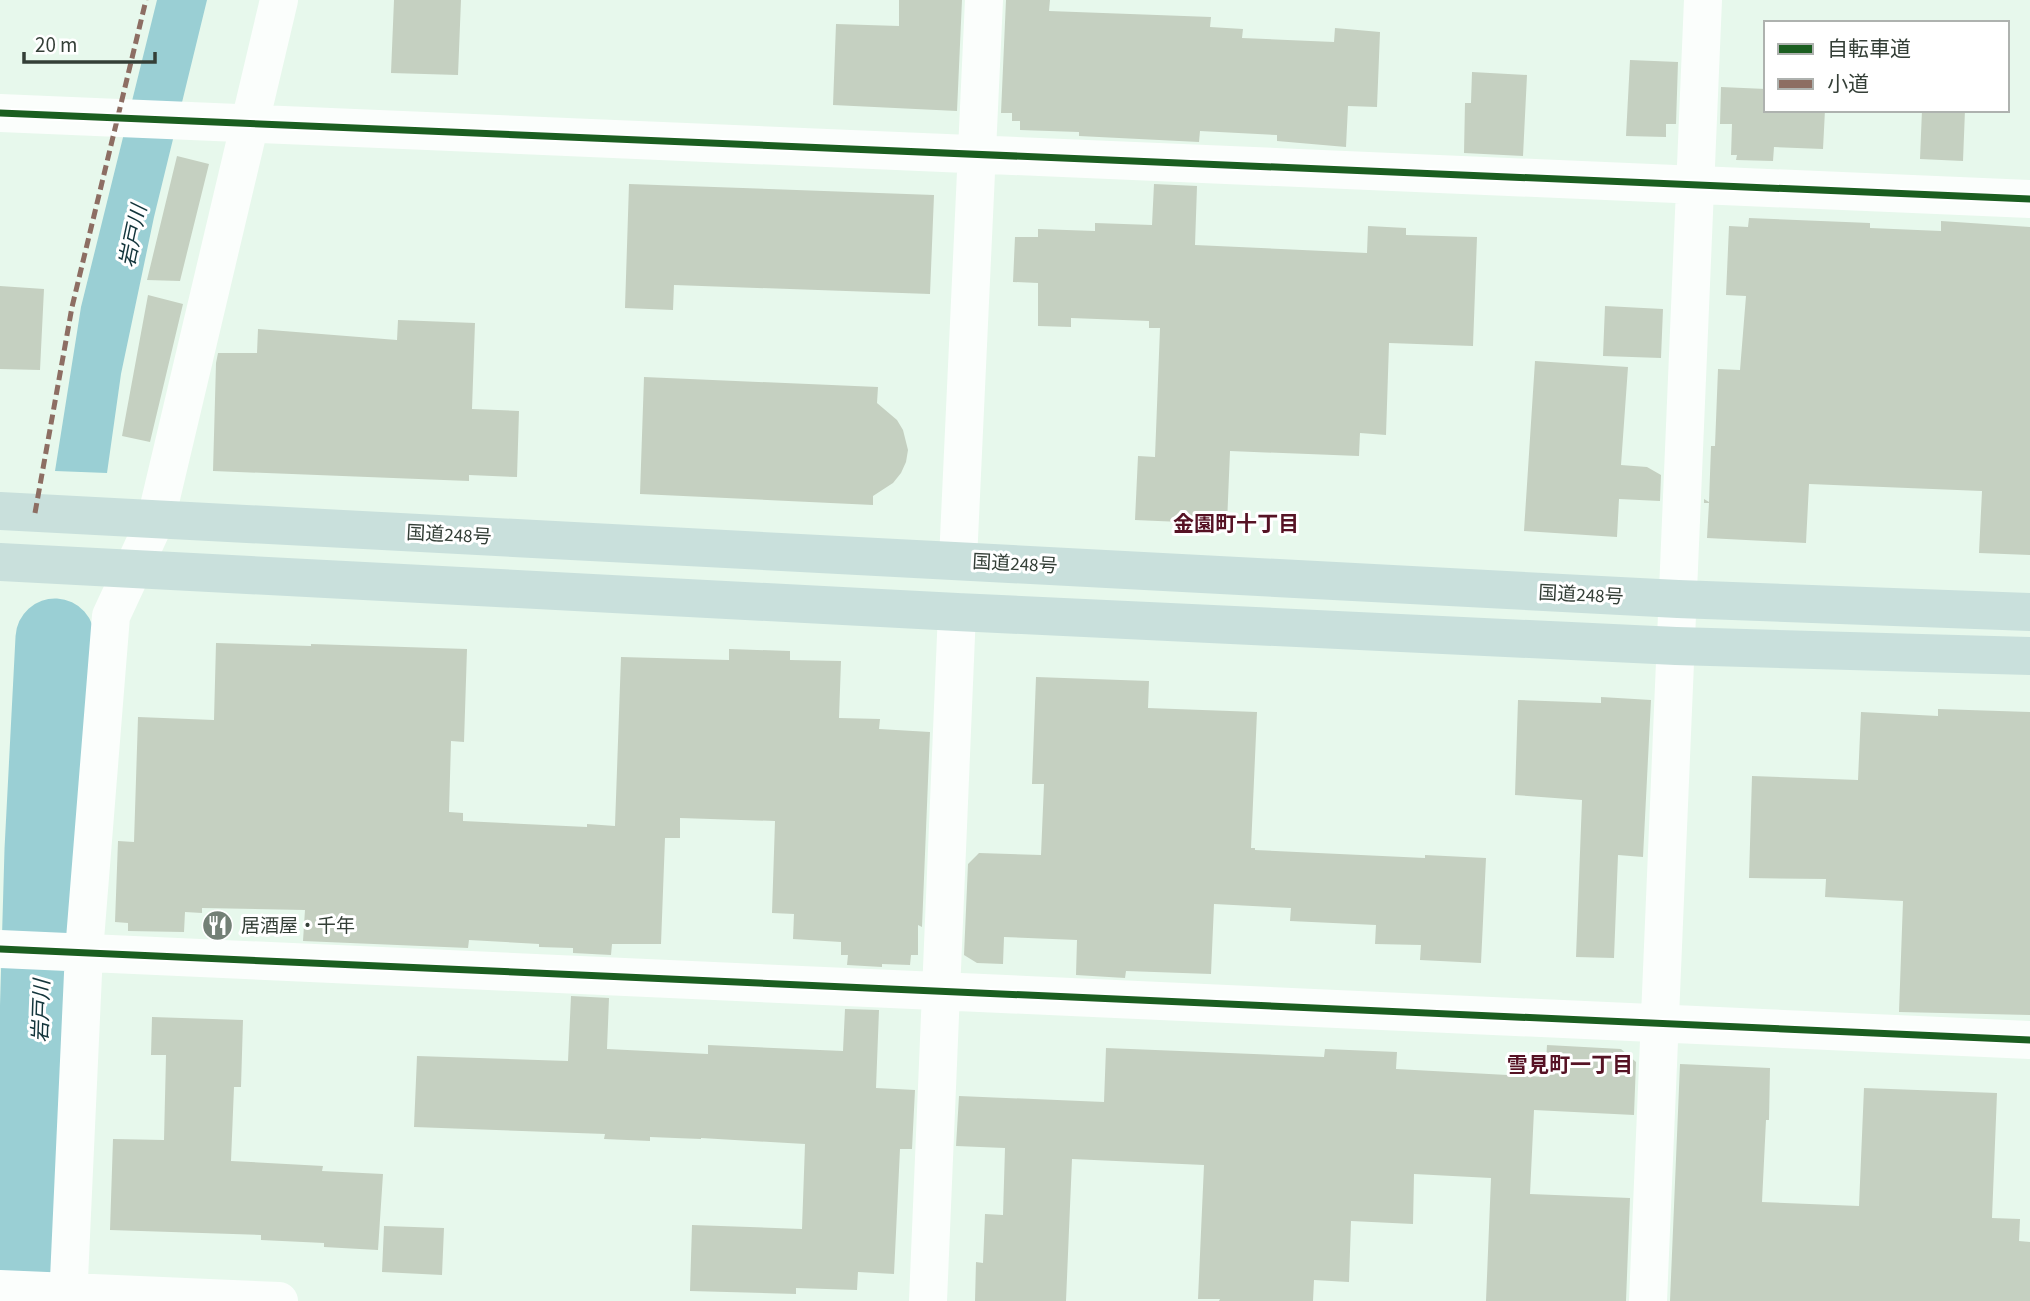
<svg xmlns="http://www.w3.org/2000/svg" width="2030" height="1301" font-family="'Source Sans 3','Noto Sans JP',sans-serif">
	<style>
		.water { fill: #9acfd4 }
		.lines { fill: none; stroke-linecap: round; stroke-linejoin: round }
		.river { stroke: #9acfd4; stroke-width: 79 }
		.building { fill: #c5d0c1 }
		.minor { stroke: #fbfefc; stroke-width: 38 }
		.trunk { stroke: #c9e0dc; stroke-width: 38 }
		.quiet { stroke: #8d6e63; stroke-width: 5; stroke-dasharray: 10 5; stroke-linecap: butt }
		.cycleway-casing { stroke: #fff; stroke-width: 11 }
		.cycleway { stroke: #1b5e20; stroke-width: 7 }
		.labels { text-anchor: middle; stroke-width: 6; stroke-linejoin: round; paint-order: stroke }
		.street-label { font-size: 19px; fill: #343f37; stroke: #fff }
		.poi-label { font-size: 19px; fill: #343f37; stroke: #fff; text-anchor: start }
		.water-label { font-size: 21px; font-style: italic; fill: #13353b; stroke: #fff }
		.neighbourhood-label { font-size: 21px; font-weight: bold; fill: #561224; stroke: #fff }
	</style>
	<rect width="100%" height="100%" fill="#e7f8ec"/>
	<!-- water -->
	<path class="water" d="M157,0h50l-53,217 -33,157 -14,99 -52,-2 26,-164z"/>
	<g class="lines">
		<!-- river -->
		<path class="river" d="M31,1301l13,-451 11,-212"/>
	</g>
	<!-- building -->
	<path class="building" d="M394,0h67l-3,75 -67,-2z
		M899,0h63l-5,111 -124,-6 3,-81 63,2z
		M1006,0h44l-1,11 162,6 -1,10 33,2 -1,9 92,4 1,-14 45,4 -3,75 -29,-1 -2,41 -69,-6v-6l-77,-4 -1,11 -120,-6v-4l-59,-2v-9h-8v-8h-11z
		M1630,60l48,2 -2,62h-10v13l-40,-1z
		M1472,72l55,3 -4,81 -59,-3 1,-50h6z
		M1721,87l45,2v21h59l-2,39 -49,-2 -1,14 -37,-1 1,-5h-6l1,-31h-12z
		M1922,110h43l-2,51 -43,-2z
		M177,156l32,8 -29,117 -33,-1z
		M629,184l305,11 -4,99 -256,-9 -1,25 -48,-2z
		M1154,184l43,2 -2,59 172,8 1,-27 38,2v7l71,2 -4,109 -84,-3 -3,92 -26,-2 -1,23 -129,-5 -3,73 -92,-4 3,-64 17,1 5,-129h-11v-7l-78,-3v9l-33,-1v-43l-25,-1 2,-45h23v-8l57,2v-8l57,2z
		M1749,218l121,5v5l71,3v-10l89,6v328l-51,-2 3,-62 -173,-7 -3,59 -99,-5 2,-35h-5v-4l5,3 2,-56h4l3,-77 22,1 6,-74 -20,-1 3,-69 19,1z
		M0,286l44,3 -4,81 -40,-1z
		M148,295l35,9 -33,138 -28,-6z
		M1605,306l58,3 -2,49 -58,-2z
		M398,320l77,3 -3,86 47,2 -2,66 -48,-2v6l-256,-10 3,-108 2,-10h39l1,-24 139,11z
		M1535,361l93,6 -7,98 26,2 14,8 -1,26 -41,-2 -2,38 -93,-6z
		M644,377l234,10 -1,16 20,17 6,10 5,20 -2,12 -5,11 -8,10 -20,13v9l-233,-11z
		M216,643l95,3v-2l156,5 -3,93 -13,-1 -2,71 14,1v8l124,6v-3l28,2 6,-169 108,3v-11l61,2v9l51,1 -2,57 41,1 -1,10 51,3 -8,195 -4,-2v30h-7l-1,10 -28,-1v3l-35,-2 1,-10h-7v-13l-48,-3 1,-25 -22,-1 3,-92 -95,-3v20h-15l-4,106h-49l-1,11 -38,-2v-5l-34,-1v-3l-70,-4 -1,8 -165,-7 2,-31 -103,-2v5l-17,-1 -1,20 -56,-1v-8l-13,-1 3,-81 16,1 4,-125 76,3z
		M1036,677l113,4 -1,27 109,4 -6,136h4v2l170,8v-3l61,3 -5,105 -61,-3 1,-15 -46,-1 1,-19 -86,-4 1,-13 -77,-4 -3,70 -85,-3 -1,7 -49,-3 1,-35 -73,-3 -1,27 -26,-1 -13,-8 4,-91 11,-11 62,2 3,-71h-12z
		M1601,697l50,3 -8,157 -25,-2 -4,103 -38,-1 6,-157 -67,-5 3,-95 83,3z
		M1938,709l92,3v303l-131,-3 4,-111 -78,-4 1,-18 -77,-1 3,-102 106,4 3,-68 77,4z
		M571,996l38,2 -2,51 101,5v-9l135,6 2,-42 34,1 -3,78 39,2 -3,59h-12l-6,125 -36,-2 -1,18 -61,-2v6l-106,-3 2,-66 110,4 3,-85 -104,-6v1l-51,-2v4l-46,-2 1,-5 -191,-7 3,-71 151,5z
		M152,1017l91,3 -2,67h-7l-3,74 92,5 -1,5 61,3 -5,76 -54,-3v-4l-63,-3v-5l-151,-5 3,-91 51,1 2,-85h-15z
		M1547,1045l74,4 15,13 -2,53 -100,-5 -4,84 100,4 -4,103h-140l5,-123 -77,-4 -1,50 -62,-3 -2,61 -35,-2 -1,21h-94l1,-2h-22l6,-134 -132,-6 -6,142h-91l1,-39 7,1 2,-49 18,1 2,-67 -49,-2 3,-50 145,6 2,-54 218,9 1,-8 72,3 -1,17 149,8z
		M1680,1064l90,4 -1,52h-3l-4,82 97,4 5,-118 133,5 -5,125 28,1 -1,22 11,1v59h-360z
		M384,1226l60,2 -2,47 -60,-3z"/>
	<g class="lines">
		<!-- minor -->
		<path class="minor" d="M0,113l2030,86
			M958,560l26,-560
			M0,949l2030,91
			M0,1289l279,12
			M68,1301l16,-349 27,-336 45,-97 123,-519
			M928,1301l29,-689
			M1648,1301l55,-1301"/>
		<!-- trunk -->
		<path class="trunk" d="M0,511l1678,88 352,13
			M0,562l957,50 719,34 354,10"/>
		<!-- quiet -->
		<path class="quiet" d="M35,513l37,-206 74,-307"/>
		<defs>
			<path id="cycleway" d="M0,113l2030,86
				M0,949l2030,91"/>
		</defs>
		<!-- cycleway casing -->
		<use href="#cycleway" class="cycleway-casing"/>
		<!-- cycleway -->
		<use href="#cycleway" class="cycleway"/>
	</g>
	<!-- icons -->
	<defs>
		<symbol id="restaurant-disc" viewBox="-11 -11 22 22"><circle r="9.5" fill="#738076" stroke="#fff"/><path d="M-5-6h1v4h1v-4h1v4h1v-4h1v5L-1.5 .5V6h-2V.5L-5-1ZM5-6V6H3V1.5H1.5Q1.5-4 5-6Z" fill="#fff"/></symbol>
	</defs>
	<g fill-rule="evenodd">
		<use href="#restaurant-disc" x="200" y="908" width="35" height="35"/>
	</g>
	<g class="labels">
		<!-- street labels -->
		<g class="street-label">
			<text transform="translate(449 534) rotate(3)" y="7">国道248号</text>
			<text transform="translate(1015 563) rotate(3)" y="7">国道248号</text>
			<text transform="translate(1581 594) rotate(3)" y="7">国道248号</text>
		</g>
		<!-- poi labels -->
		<g class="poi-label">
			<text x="241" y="932">居酒屋・千年</text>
		</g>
		<!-- water labels -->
		<g class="water-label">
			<text transform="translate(133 236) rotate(-78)" y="7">岩戸川</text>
			<text transform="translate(41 1011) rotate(-88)" y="7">岩戸川</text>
		</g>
		<!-- neighbourhood labels -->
		<g class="neighbourhood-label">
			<text x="1236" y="531">金園町十丁目</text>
			<text x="1570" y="1072">雪見町一丁目</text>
		</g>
	</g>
	<!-- legend -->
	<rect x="1764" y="21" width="245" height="91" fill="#ffffff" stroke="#aeb2af" stroke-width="2"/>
	<rect x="1778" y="44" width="35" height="10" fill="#1b5e20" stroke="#aeb2af" stroke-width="2"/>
	<text x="1827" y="56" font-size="21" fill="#343f37">自転車道</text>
	<rect x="1778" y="79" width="35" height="10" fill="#8d6e63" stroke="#aeb2af" stroke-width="2"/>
	<text x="1827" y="91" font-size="21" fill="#343f37">小道</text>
	<!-- scale -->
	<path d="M24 52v10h131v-10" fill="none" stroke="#343f37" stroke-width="3.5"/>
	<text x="35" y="52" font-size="21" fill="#343f37" stroke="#ffffff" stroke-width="5" paint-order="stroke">20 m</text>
</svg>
